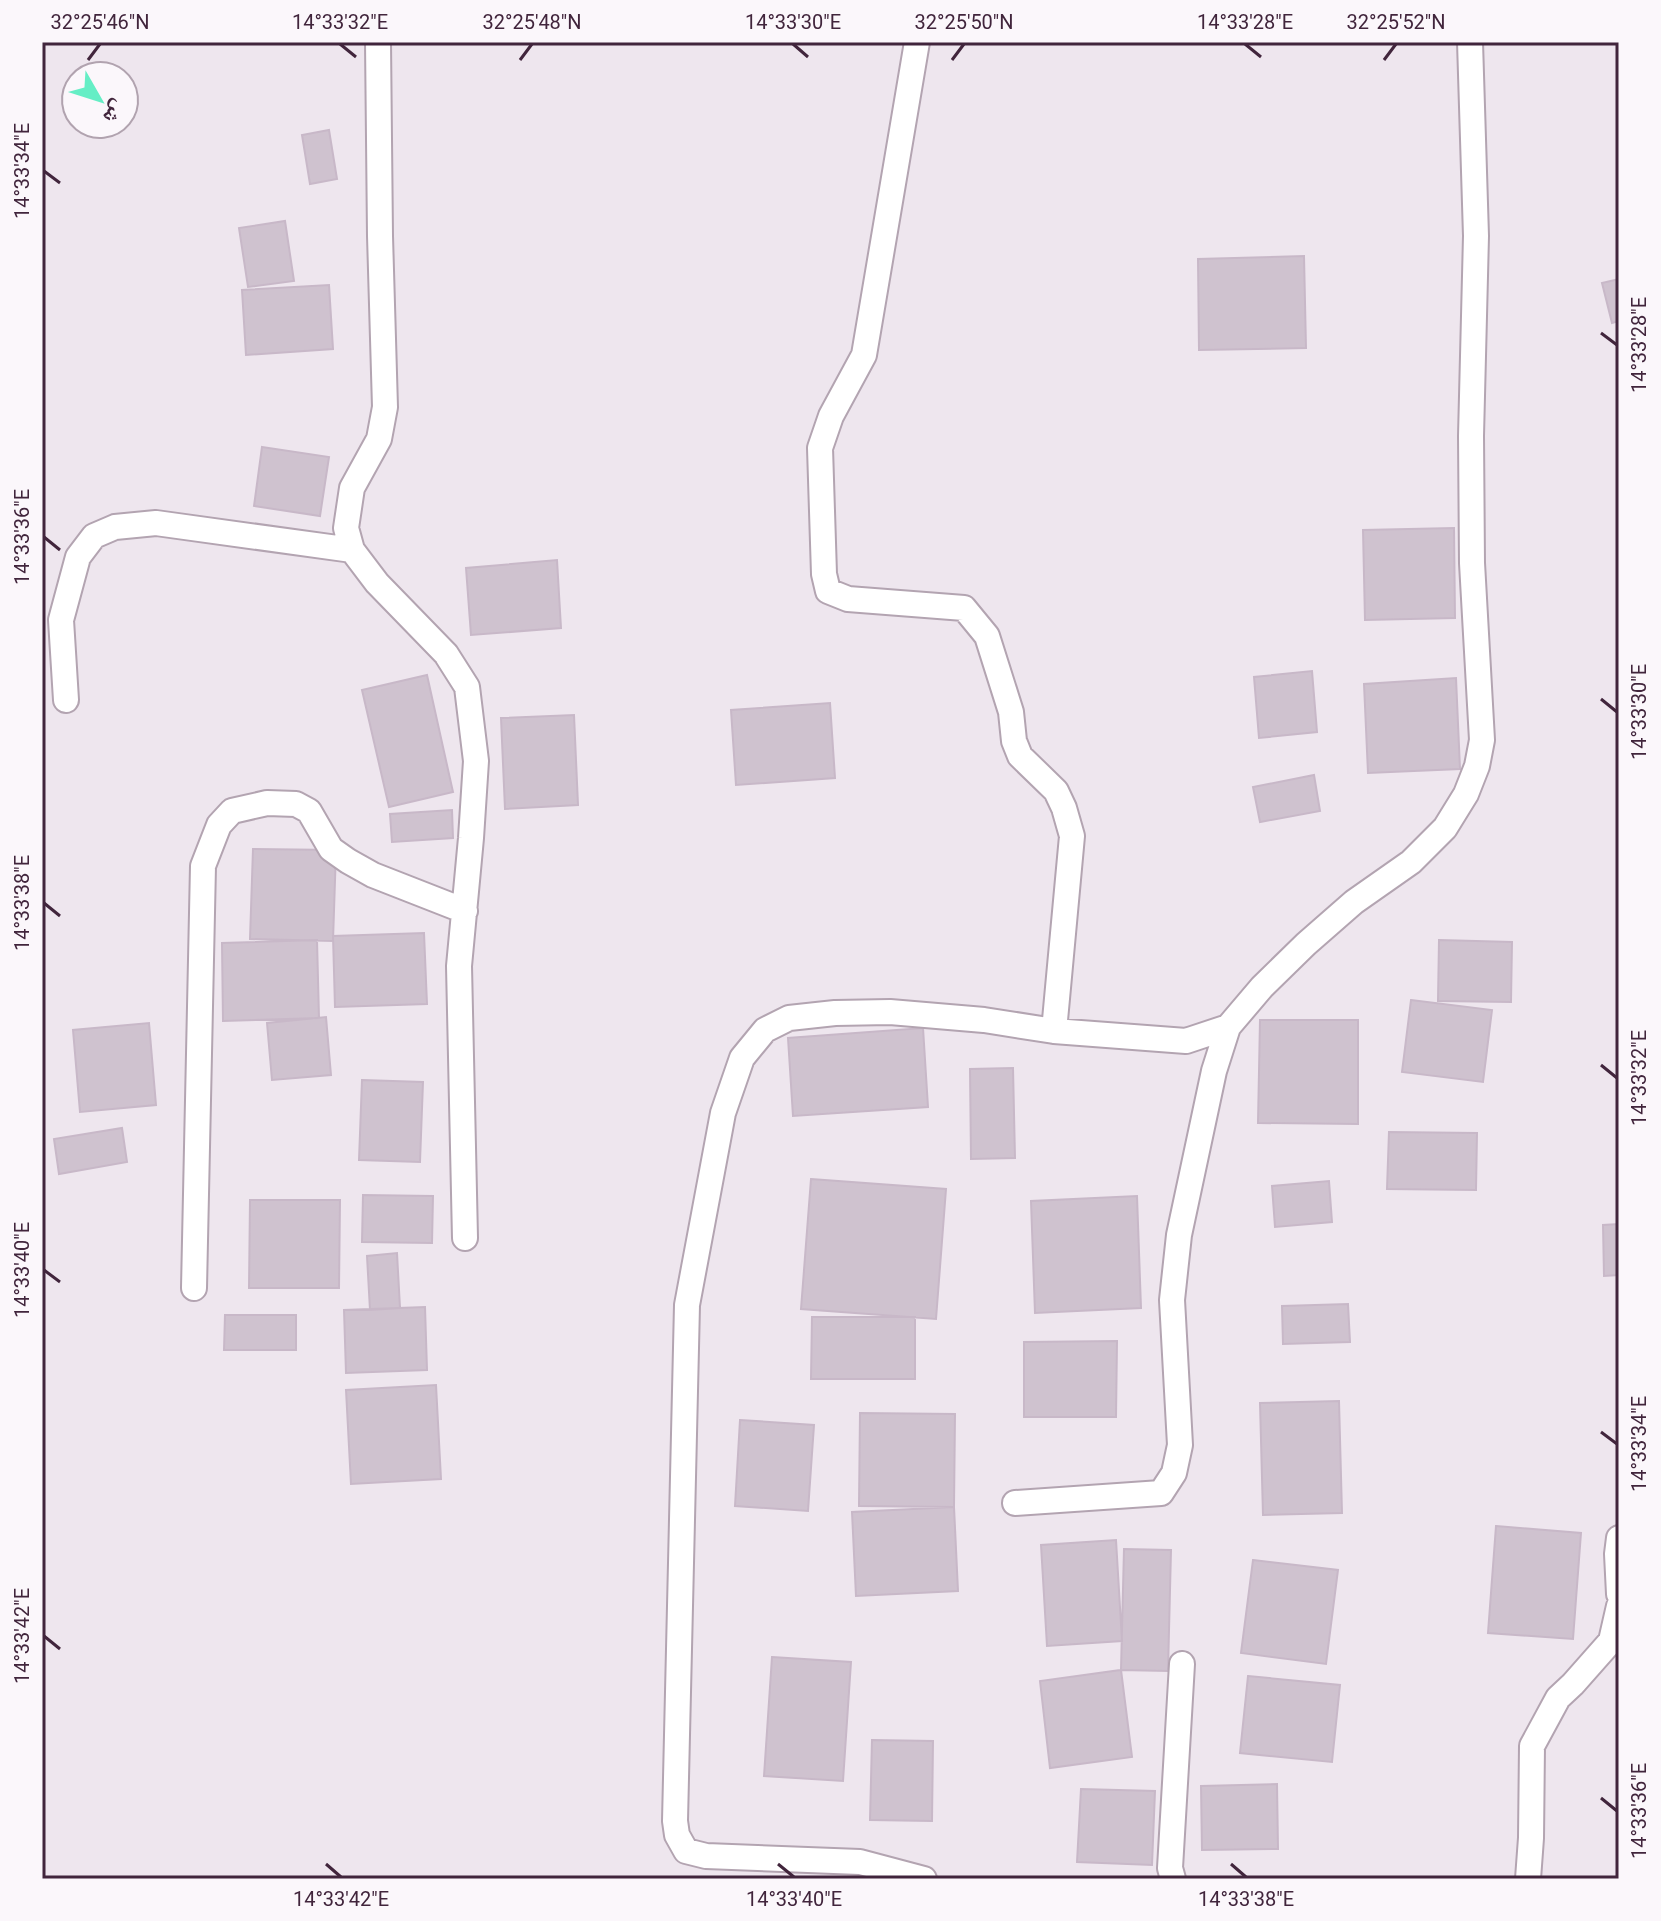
<svg xmlns="http://www.w3.org/2000/svg" width="1661" height="1921" font-family="Roboto,'Noto Naskh Arabic',sans-serif">
	<style>
		.building { fill: #cfc2cf; stroke: #c8b8c8; stroke-width: 2 }
		.lines { fill: none; stroke-linecap: round; stroke-linejoin: round }
		.minor-casing { stroke: #b3a4b1; stroke-width: 28 }
		.minor { stroke: #fff; stroke-width: 24 }
		.ticks { fill: none; stroke: #41253c; stroke-width: 3 }
		.neatline { fill: none; stroke: #41253c; stroke-width: 3 }
		.ticks-label { font-size: 20px; text-anchor: middle; fill: #41253c }
	</style>
	<rect width="100%" height="100%" fill="#eee6ee"/>
	<!-- building -->
	<path class="building" d="M329,130l8,49 -27,5 -8,-49z
		M285,221l9,60 -46,6 -9,-59z
		M1304,256l2,92 -107,2 -1,-91z
		M1619,279v42l-7,2 -10,-40z
		M329,285l4,64 -87,6 -4,-65z
		M262,447l67,10 -9,59 -66,-10z
		M1454,528l1,90 -90,2 -2,-90z
		M557,560l4,68 -90,7 -5,-67z
		M1312,671l5,61 -58,6 -5,-61z
		M427,675l26,117 -64,15 -27,-117z
		M1456,678l4,91 -92,4 -4,-89z
		M830,703l5,75 -99,7 -5,-75z
		M574,715l4,90 -73,4 -4,-91z
		M1314,775l6,36 -60,11 -7,-35z
		M452,810l1,28 -61,4 -2,-28z
		M253,849l83,1 -3,91 -83,-2z
		M424,933l3,71 -92,3 -2,-71z
		M317,940l2,78 -96,3 -1,-78z
		M1439,940l73,2 -1,60 -73,-1z
		M1411,1000l81,10 -9,72 -81,-10z
		M326,1017l5,58 -59,5 -5,-57z
		M1260,1020h98v104l-100,-1z
		M149,1023l7,82 -76,7 -7,-82z
		M923,1028l5,79 -135,9 -5,-78z
		M1013,1068l2,90 -44,1 -1,-90z
		M362,1080l61,2 -3,80 -61,-2z
		M122,1128l5,34 -68,12 -5,-35z
		M1389,1132l88,1 -1,57 -89,-1z
		M811,1179l135,10 -10,130 -135,-10z
		M1329,1181l3,41 -57,5 -3,-41z
		M363,1195l70,1 -1,47 -70,-1z
		M1137,1196l4,112 -106,5 -4,-112z
		M250,1200h90l-1,88h-90z
		M1619,1224v51l-15,1 -1,-51z
		M397,1253l3,55 -30,2 -3,-54z
		M1348,1304l2,38 -67,2 -1,-38z
		M425,1307l2,63 -81,3 -2,-63z
		M225,1315h71v35h-72z
		M812,1317h103v62h-104z
		M1117,1341l-1,76h-92v-75z
		M436,1385l5,94 -90,5 -5,-94z
		M1339,1401l3,112 -79,2 -3,-112z
		M860,1413l95,1 -1,93 -95,-1z
		M740,1420l74,5 -6,86 -73,-5z
		M954,1507l4,84 -102,5 -4,-84z
		M1496,1526l85,7 -8,106 -85,-6z
		M1116,1540l6,101 -75,5 -6,-101z
		M1124,1549l47,1 -3,121 -47,-1z
		M1253,1560l85,10 -12,94 -85,-11z
		M772,1657l79,5 -8,119 -79,-5z
		M1121,1670l11,87 -82,11 -10,-87z
		M1248,1676l92,9 -8,77 -92,-9z
		M872,1740l61,1 -1,80 -62,-1z
		M1277,1784l1,65 -76,1 -1,-64z
		M1081,1789l74,2 -3,74 -75,-3z"/>
	<g class="lines">
		<defs>
			<path id="minor" d="M378,42l2,194 5,171 -6,32 -27,49 -6,40 6,22 25,33 69,71 21,33 9,74 -5,77 -12,128 6,272
				M917,42l-53,313 -33,61 -11,32 4,126 4,17 20,8 116,9 23,28 24,76 3,29 6,15 36,35 8,17 8,28 -18,195
				M66,700l-5,-80 17,-63 16,-21 21,-9 41,-4 196,27
				M194,1288l9,-422 16,-41 13,-14 35,-8 29,1 13,7 22,38 17,12 25,14 92,36
				M1015,1503l146,-10 13,-20 6,-28 -8,-145 7,-65 35,-164 14,-44 34,-40 44,-43 48,-42 57,-40 34,-34 21,-34 11,-28 5,-26 -10,-177 -1,-127 5,-200 -6,-194
				M1619,1538l-2,16 2,40
				M924,1879l-64,-17 -154,-6 -20,-5 -9,-16 -2,-14 12,-516 36,-192 19,-55 23,-28 24,-12 46,-5 55,-1 94,8 70,11 132,10 42,-14
				M1173,1879l-3,-11 12,-204
				M1528,1879l3,-41 1,-92 26,-48 15,-14 38,-43 8,-35"/>
		</defs>
		<!-- minor casing -->
		<use href="#minor" class="minor-casing"/>
		<!-- minor -->
		<use href="#minor" class="minor"/>
	</g>
	<!-- ticks -->
	<path class="ticks" d="M340,44l16,13M793,44l15,13M1245,44l16,13M88,60l12,-16M520,60l12,-16M952,60l12,-16M1384,60l12,-16M44,171l16,12M1601,333l16,12M44,537l16,13M1601,699l16,13M44,903l16,13M1601,1065l16,13M44,1270l16,12M1601,1432l16,12M44,1636l16,13M1601,1798l16,13M326,1864l15,13M778,1864l16,13M1231,1864l15,13"/>
	<!-- border -->
	<rect width="1661" height="1921" fill="none" stroke="#fbf7fb" stroke-width="88"/>
	<!-- north arrow -->
	<g transform="translate(100 100) rotate(129)"><circle r="38" fill="#fbf7fb" stroke="#b1a3af" stroke-width="2"/>
	<path d="M0-6L14 30L0 20L-14 30Z" fill="#65eec5"/>
	<text y="-12" font-size="22" font-weight="bold" text-anchor="middle" fill="#41253c">ش</text>
	</g>
	<rect x="44" y="44" width="1573" height="1833" class="neatline"/>
	<g class="ticks-label">
		<text x="100" y="29">32°25'46"N</text>
		<text x="340" y="29">14°33'32"E</text>
		<text x="532" y="29">32°25'48"N</text>
		<text x="793" y="29">14°33'30"E</text>
		<text x="964" y="29">32°25'50"N</text>
		<text x="1245" y="29">14°33'28"E</text>
		<text x="1396" y="29">32°25'52"N</text>
		<text transform="translate(22 171) rotate(-90)" y="7">14°33'34"E</text>
		<text transform="translate(1639 345) rotate(-90)" y="7">14°33'28"E</text>
		<text transform="translate(22 537) rotate(-90)" y="7">14°33'36"E</text>
		<text transform="translate(1639 712) rotate(-90)" y="7">14°33'30"E</text>
		<text transform="translate(22 903) rotate(-90)" y="7">14°33'38"E</text>
		<text transform="translate(1639 1078) rotate(-90)" y="7">14°33'32"E</text>
		<text transform="translate(22 1270) rotate(-90)" y="7">14°33'40"E</text>
		<text transform="translate(1639 1444) rotate(-90)" y="7">14°33'34"E</text>
		<text transform="translate(22 1636) rotate(-90)" y="7">14°33'42"E</text>
		<text transform="translate(1639 1811) rotate(-90)" y="7">14°33'36"E</text>
		<text x="341" y="1906">14°33'42"E</text>
		<text x="794" y="1906">14°33'40"E</text>
		<text x="1246" y="1906">14°33'38"E</text>
	</g>
</svg>
